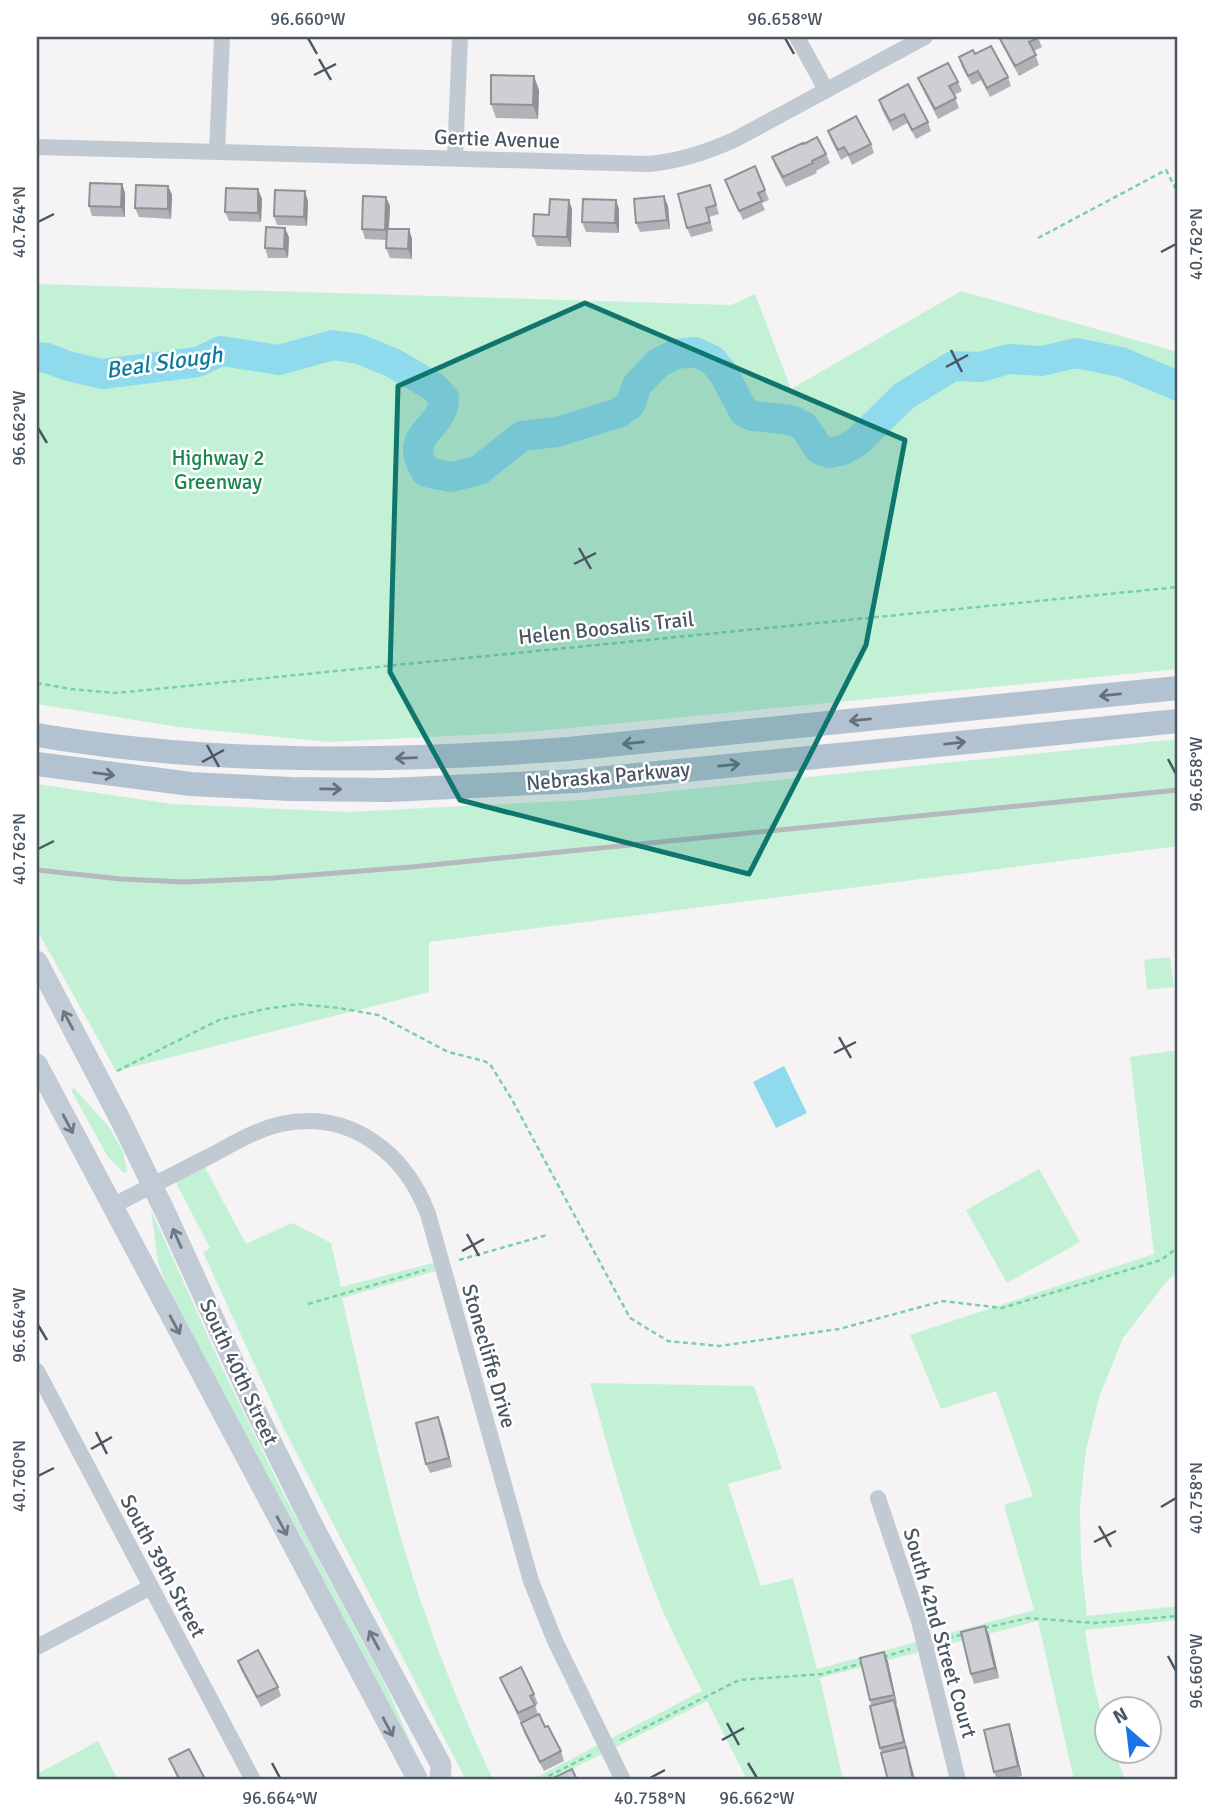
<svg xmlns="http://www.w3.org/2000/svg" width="1215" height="1817" font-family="Signika,sans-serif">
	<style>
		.green { fill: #c3f1d5 }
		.water { fill: #90daee }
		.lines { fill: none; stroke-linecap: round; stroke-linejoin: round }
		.river { stroke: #90daee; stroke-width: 30 }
		.path { stroke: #7ad0a6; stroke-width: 2.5; stroke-dasharray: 5 3.5; stroke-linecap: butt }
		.minor { stroke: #c1cad2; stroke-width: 16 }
		.secondary { stroke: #c1cbd6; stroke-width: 21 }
		.primary { stroke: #b3c2d1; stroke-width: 24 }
		.rail { stroke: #b5b8bd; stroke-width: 5 }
		.wall { fill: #b0b2b7 }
		.shaded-wall { fill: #909195 }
		.building { fill: #cdcfd5; stroke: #909195; stroke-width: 2 }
		.oneway { stroke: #64717d }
		.oneway2 { stroke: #6e7984 }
		.marked { fill: #0f766e; fill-opacity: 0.2; stroke: #0f766e; stroke-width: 5; stroke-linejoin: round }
		.ticks { fill: none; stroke: #4a5661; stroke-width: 2.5 }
		.labels { text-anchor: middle; stroke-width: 5; stroke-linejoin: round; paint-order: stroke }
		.street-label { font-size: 21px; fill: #4a5661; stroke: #fff }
		.park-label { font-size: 21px; fill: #17864f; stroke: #fff }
		.water-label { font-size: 23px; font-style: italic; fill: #0c7c9b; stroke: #fff }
		.neatline { fill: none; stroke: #4a5661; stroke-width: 2.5 }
		.ticks-label { font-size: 18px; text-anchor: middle; fill: #4a5661 }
	</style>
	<rect width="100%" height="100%" fill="#f5f3f3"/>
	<!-- green -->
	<path class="green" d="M37,284l694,21 24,-11 36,95 170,-98 217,61v317l-650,63 -199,10 -151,-15 -141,-23z
		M1178,739v107l-749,96v50l-313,79 -79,-141v-146l135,20 176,8 236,-12z
		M1170,957l4,30 -27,3 -3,-30z
		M1178,1050v222l-11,9 -44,57 -24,59 -13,53 -6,55 1,55 6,56 91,-10v14l-93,10 8,50 13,53v17l8,1 11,29h-51l-36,-159 -218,57 23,102h-96l-40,-79 -157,79h-19l171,-89c-14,-29 -30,-58 -42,-87 -29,-72 -50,-147 -70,-221l164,3 28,83 -54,15 33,102 32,-8 24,91 217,-59 -30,-105 29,-9 -37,-105 -55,18 -31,-74 244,-81 -24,-197z
		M74,1088l35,39 14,25 4,19 -3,2 -16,-16 -37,-67z
		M201,1160l45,84 46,-21 39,20 10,44 100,-26 2,8 -101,29c19,81 37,163 60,244 24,81 55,161 91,238h-27l-183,-353 -80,-175 7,-4 -38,-73z
		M1039,1169l41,73 -73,41 -41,-73z
		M151,1210l75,166 55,113 107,201 25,58 -245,-459 -10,-27z
		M98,1741l20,39h-81v-6z"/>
	<!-- water -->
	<path class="water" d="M784,1066l23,47 -31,15 -23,-46z"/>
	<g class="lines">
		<!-- river -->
		<path class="river" d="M37,357l10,1 21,8 34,8 96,-12 23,-11 58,9 54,-15 26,4 34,14 41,24 10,11c0,26 -27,32 -26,54 0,6 5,14 8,20l25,5 28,-7 43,-34 35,-4 61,-19 12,-8 7,-20 21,-22 18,-9 19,-2 17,8 12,14 20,38 9,4 38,4 13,6 15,23 10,4 14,-3 14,-8 47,-46 49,-30 27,1 29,-8 33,2 34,-8 45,9 57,24"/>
		<!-- path -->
		<path class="path" d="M1038,238l128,-68 12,23
			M37,683l34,6 45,4 1062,-106
			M117,1071l102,-51 46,-11 33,-5 41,4 39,7 70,37 36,9 6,3 21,34 119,220 38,23 51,5 120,-17 104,-28 59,7 159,-48 17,-13
			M459,1260l88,-25
			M308,1304l117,-34
			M984,1628l44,-10 66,5 84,-7
			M940,1640l24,-6
			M883,1657l27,-8
			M620,1740l119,-60 83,-6 41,-11
			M541,1780l51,-26"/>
		<!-- minor -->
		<path class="minor" d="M797,37l29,53
			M37,147l612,17c31,-3 59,-12 87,-25l189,-102
			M217,151l5,-114
			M455,158l5,-121
			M112,1206c32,-16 64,-33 96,-49 23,-12 47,-27 73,-33 69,-15 124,29 147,90l103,367 24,60 68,139
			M37,1371l216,409
			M878,1498l41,123 39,159
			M37,1647l114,-60"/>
		<!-- secondary -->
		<path class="secondary" d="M37,961l84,160 47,97 85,187 60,121 128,239 -1,15
			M37,1064l381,716"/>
		<!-- primary -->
		<path class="primary" d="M37,735c175,30 355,27 531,14l610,-61
			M37,764l154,20 100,5 98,1 187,-9 602,-60"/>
		<!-- rail -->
		<path class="rail" d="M37,870l84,9 63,3 89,-4 138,-11 767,-77"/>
	</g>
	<!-- wall -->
	<path class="wall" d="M999,37l39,1 4,9 -8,4 5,14 -20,11 -17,-31z
		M975,54l33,23 3,9 -21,11 -9,-17 -9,5 -10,-18 -3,-10z
		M918,78l40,4 4,9 -8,4 5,13 -21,11 -16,-31z
		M539,90l-1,29 -42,-1 -5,-14z
		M879,100l49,22 3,9 -15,8 -9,-16 -14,8 -11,-21z
		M828,131l43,13 3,9 -22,12 -4,-9 -7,4 -10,-20z
		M804,144l22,10 4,9 -14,8 1,2 -31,14 -11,-21 -3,-9z
		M725,180l40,10 4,10 -7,3 3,7 -22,10z
		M122,184l3,9v24l-33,-1 -3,-10z
		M710,185l9,29 -10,3 4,14 -22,6 -4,-9z
		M168,186l4,9 -1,24 -32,-2 -4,-9z
		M258,189l4,10 -1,23 -32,-1 -4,-9z
		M386,197l4,9 -1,23h20l3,10v20l-22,-1 -4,-10 1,-8 -22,-1 -3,-10z
		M616,200l3,9v24l-33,-1 -4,-10z
		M308,201l-1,25 -30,-1 -3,-9z
		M668,206l2,23 -30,3 -4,-9z
		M572,209l-1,38 -34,-1 -4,-10 16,-21z
		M289,237l-1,21h-20l-3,-10z
		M442,1427l10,40 -22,6 -4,-9z
		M985,1626l4,9 10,43 -25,6 -3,-10z
		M884,1652l4,10 9,42h-1l19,76h-27l-8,-32 -10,-48z
		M238,1661l40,26 3,9 -20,11 -20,-37z
		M500,1678l34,16 4,10 -3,1 3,9 23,37 3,10 -20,10 -20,-38 -3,-10z
		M1012,1733l10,43 -19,4h-6l-3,-8z
		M169,1759l35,18 1,3h-27z"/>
	<!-- shaded-wall -->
	<path class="shaded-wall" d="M534,76l5,14 -1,29 -5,-14z
		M122,184l3,9v24l-4,-10z
		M168,186l4,9 -1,24 -3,-10z
		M258,189l4,10 -1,23 -3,-9z
		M305,191l3,10 -1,25 -3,-9z
		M664,196l4,10 2,23 -3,-9z
		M386,197l4,9 -2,34 -3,-10z
		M569,200l3,9 -1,38 -4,-10z
		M616,200l3,9v24l-4,-10z
		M285,228l4,9 -1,21 -4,-9z
		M409,229l3,10v20l-4,-10z
		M438,1417l4,10 10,40 -3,-9z
		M985,1626l4,9 10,43 -4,-10z
		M884,1652l4,10 9,42 -3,-9z
		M894,1700l4,9 9,43 -3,-10z
		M1009,1724l3,9 10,43 -4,-10z
		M906,1747l3,10 6,23h-2z"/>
	<!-- building -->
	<path class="building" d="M999,37h39v1l-9,4 7,13 -21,11z
		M991,46l17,31 -21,11 -9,-17 -10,5 -9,-19 14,-7 2,4z
		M948,63l10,19 -9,4 7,12 -21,11 -17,-31z
		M491,75l43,1 -1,29 -42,-1z
		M908,84l20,38 -16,8 -8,-16 -14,7 -11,-21z
		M856,116l15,28 -22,11 -5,-8 -6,3 -10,-19z
		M817,137l9,17 -14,7 1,2 -30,14 -11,-20 31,-14 1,1z
		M755,166l10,24 -7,3 4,8 -23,10 -14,-31z
		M90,183l32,1 -1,23 -32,-1z
		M136,185l32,1v23l-33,-1z
		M710,185l6,20 -10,3 4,14 -23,6 -9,-34z
		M226,188l32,1v24l-33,-1z
		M275,190l30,1 -1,26 -30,-1z
		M363,196l23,1 -1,33 -23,-1z
		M664,196l3,24 -31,3 -2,-24z
		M550,199l19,1 -2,37 -34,-1 1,-22 15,1z
		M583,199l33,1 -1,23 -33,-1z
		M266,227l19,1 -1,21 -19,-1z
		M387,229h22l-1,20 -22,-1z
		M438,1417l11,41 -23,6 -10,-41z
		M985,1626l10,42 -24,6 -10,-42z
		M258,1650l20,37 -21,10 -19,-36z
		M884,1652l10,43 -24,5 -10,-42z
		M521,1667l13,27 -4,2 5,9 -17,8 -18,-35z
		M894,1700l10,42 -24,6 -10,-42z
		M539,1714l6,13 3,-1 13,25 -21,11 -19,-39z
		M1009,1724l9,42 -24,6 -10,-42z
		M906,1747l7,33h-25l-7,-27z
		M189,1749l15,28 -7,3h-17l-11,-21z
		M572,1769l5,11h-25l-1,-1z"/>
	<!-- one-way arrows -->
	<defs><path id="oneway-shaft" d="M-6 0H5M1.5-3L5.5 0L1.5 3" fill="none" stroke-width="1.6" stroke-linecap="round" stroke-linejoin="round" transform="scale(1.75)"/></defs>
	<g class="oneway">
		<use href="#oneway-shaft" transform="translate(1110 695) rotate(174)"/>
		<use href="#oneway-shaft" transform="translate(860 720) rotate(174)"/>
		<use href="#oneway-shaft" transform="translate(633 743) rotate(174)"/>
		<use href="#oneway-shaft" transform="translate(955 743) rotate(-6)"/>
		<use href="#oneway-shaft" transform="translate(406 758) rotate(178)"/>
		<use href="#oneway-shaft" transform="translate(729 765) rotate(-6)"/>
		<use href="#oneway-shaft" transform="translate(104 774) rotate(7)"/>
		<use href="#oneway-shaft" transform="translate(331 789) rotate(1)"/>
	</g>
	<g class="oneway2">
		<use href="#oneway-shaft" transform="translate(68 1020) rotate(-118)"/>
		<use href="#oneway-shaft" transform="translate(68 1124) rotate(62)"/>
		<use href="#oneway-shaft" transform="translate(177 1238) rotate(-114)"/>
		<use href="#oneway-shaft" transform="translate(175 1325) rotate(62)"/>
		<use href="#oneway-shaft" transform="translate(282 1526) rotate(62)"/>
		<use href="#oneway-shaft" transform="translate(374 1640) rotate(-118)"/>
		<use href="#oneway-shaft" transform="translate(388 1727) rotate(62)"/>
	</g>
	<!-- marked area -->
	<path class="marked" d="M585,303l320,137 -39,205 -117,229 -289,-74 -70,-128 8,-286z"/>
	<!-- ticks -->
	<path class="ticks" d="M308,38l9,16M785,38l9,16M319,59l12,21M314,75l22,-11M38,222l16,-8M1161,252l15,-8M951,350l11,22M946,367l22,-12M38,428l9,15M579,548l12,21M574,564l22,-11M207,745l12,22M1168,759l8,15M202,762l22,-12M38,849l16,-8M839,1037l12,21M834,1053l22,-11M467,1234l12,22M462,1251l22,-12M38,1325l9,15M96,1432l11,22M91,1449l21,-12M38,1476l16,-8M1161,1507l15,-9M1099,1526l12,21M1094,1542l22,-11M1168,1656l8,15M727,1723l12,22M722,1740l22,-12M272,1763l8,15M748,1763l9,15M650,1778l15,-8"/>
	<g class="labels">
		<!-- street labels -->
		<g class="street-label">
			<text transform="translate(497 139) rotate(2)" y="7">Gertie Avenue</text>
			<text transform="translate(606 628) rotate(-6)" y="7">Helen Boosalis Trail</text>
			<text transform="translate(608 776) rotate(-5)" y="7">Nebraska Parkway</text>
			<text transform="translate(489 1356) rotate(74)" y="7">Stonecliffe Drive</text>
			<text transform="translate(239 1372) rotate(65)" y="7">South 40th Street</text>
			<text transform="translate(163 1566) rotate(62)" y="7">South 39th Street</text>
			<text transform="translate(940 1633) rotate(74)" y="7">South 42nd Street Court</text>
		</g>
		<!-- park labels -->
		<g class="park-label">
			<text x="218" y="465">Highway 2<tspan x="218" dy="24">Greenway</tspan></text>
		</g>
		<!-- water labels -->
		<g class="water-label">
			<text transform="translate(164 362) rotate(-8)" y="8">Beal Slough</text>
		</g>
	</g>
	<!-- border -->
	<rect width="1215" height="1817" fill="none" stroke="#ffffff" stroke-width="77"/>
	<!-- north arrow -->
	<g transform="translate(1128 1730) rotate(332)"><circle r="33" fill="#ffffff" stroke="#b7bbc0" stroke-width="2"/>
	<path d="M0-5L12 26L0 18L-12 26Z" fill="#1a73e8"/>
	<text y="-10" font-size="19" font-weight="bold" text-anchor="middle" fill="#4a5661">N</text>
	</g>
	<rect x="38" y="38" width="1138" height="1740" class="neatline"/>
	<g class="ticks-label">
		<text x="308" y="25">96.660°W</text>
		<text x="785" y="25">96.658°W</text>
		<text transform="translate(19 222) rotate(-90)" y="6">40.764°N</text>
		<text transform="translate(1196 244) rotate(-90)" y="6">40.762°N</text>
		<text transform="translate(19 428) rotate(-90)" y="6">96.662°W</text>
		<text transform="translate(1196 774) rotate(-90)" y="6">96.658°W</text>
		<text transform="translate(19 849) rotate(-90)" y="6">40.762°N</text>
		<text transform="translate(19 1325) rotate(-90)" y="6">96.664°W</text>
		<text transform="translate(19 1476) rotate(-90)" y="6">40.760°N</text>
		<text transform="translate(1196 1498) rotate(-90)" y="6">40.758°N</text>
		<text transform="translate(1196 1671) rotate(-90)" y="6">96.660°W</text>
		<text x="280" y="1804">96.664°W</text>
		<text x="650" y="1804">40.758°N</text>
		<text x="757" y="1804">96.662°W</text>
	</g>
</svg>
